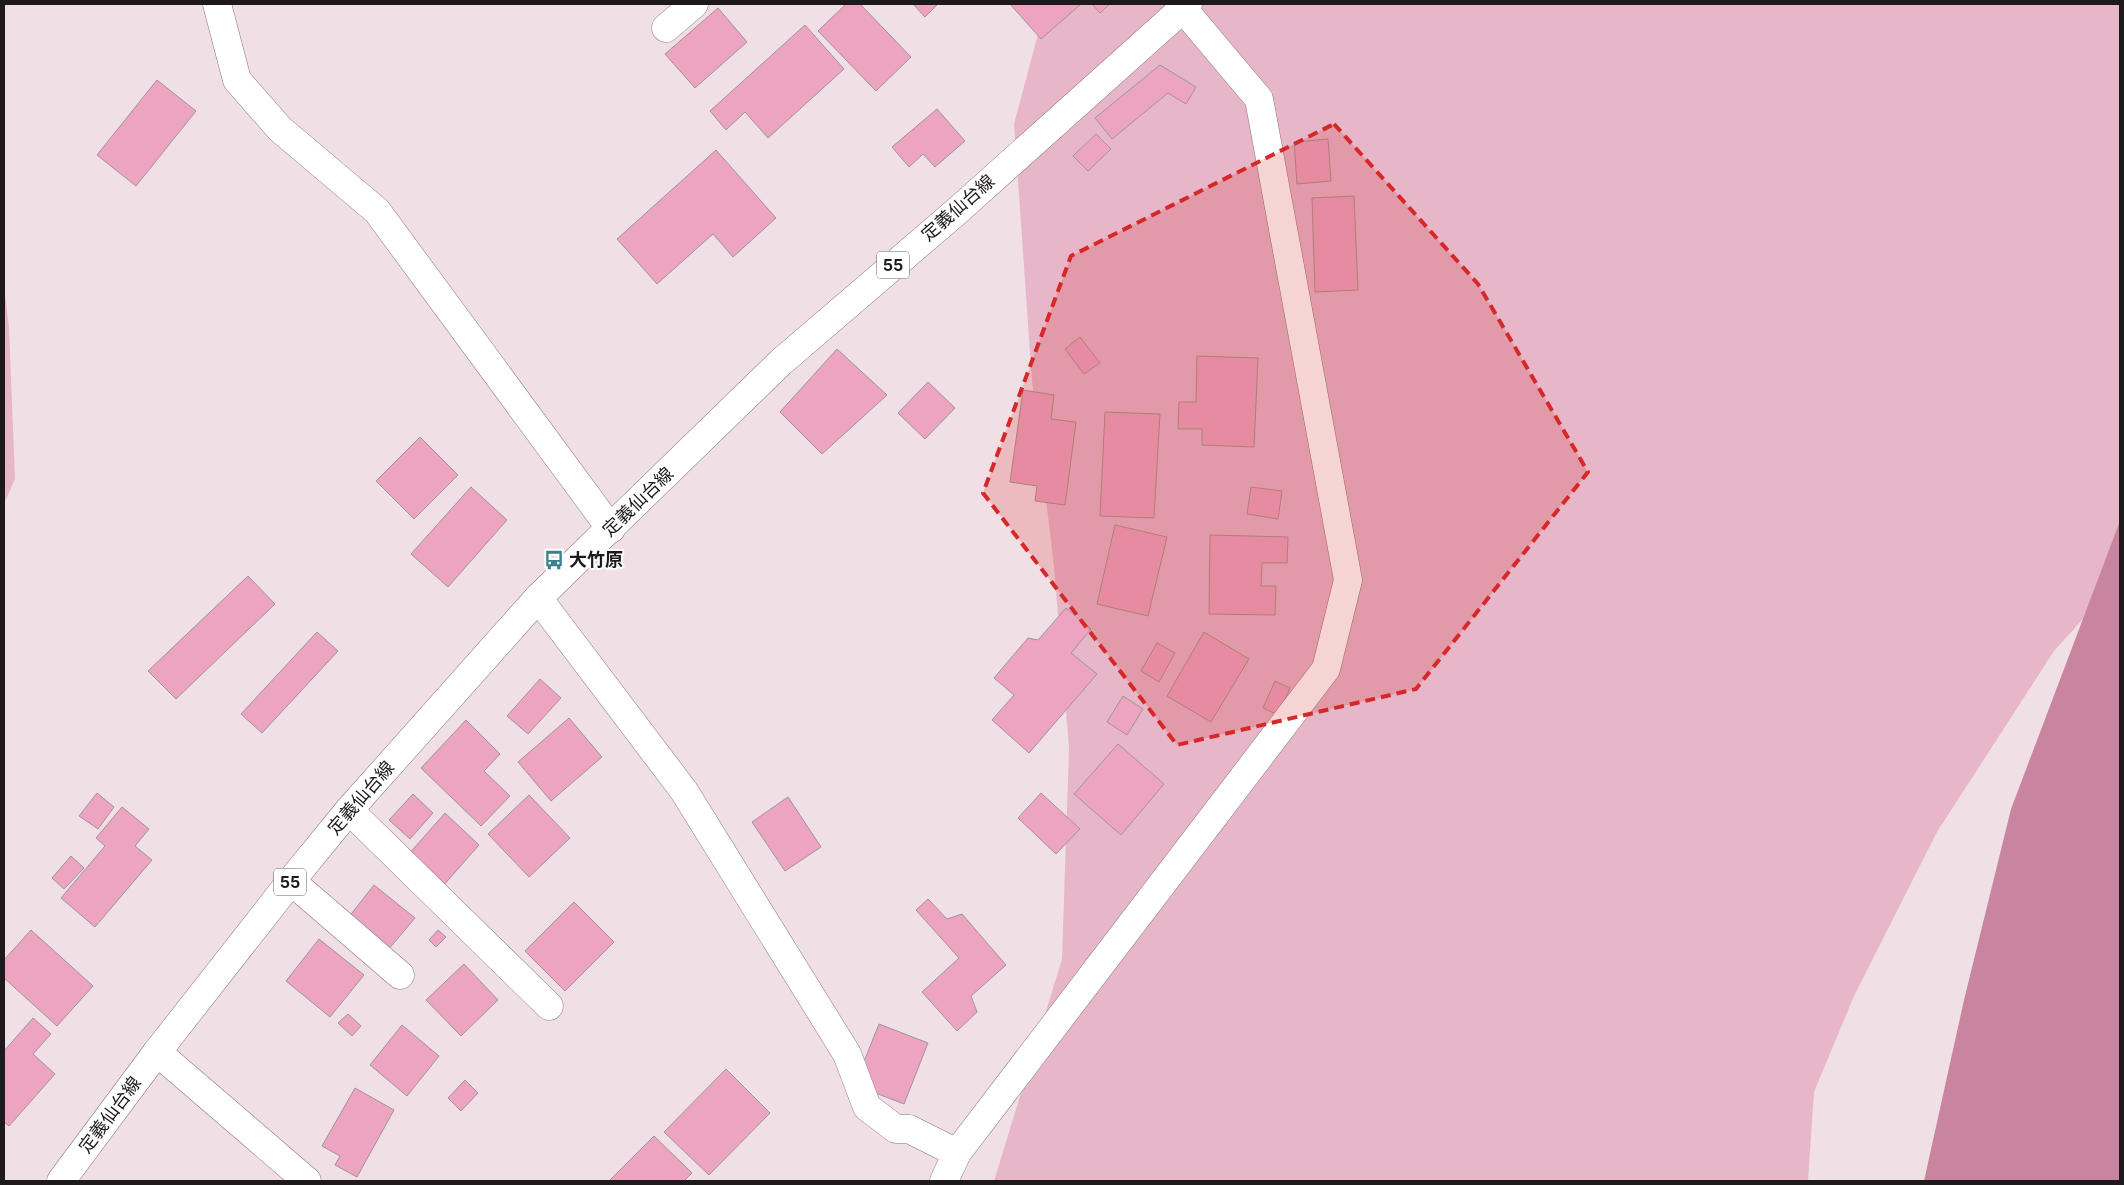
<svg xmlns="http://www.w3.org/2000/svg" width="2124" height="1185" font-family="Inter,'Noto Sans JP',sans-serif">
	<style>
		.green { fill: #e7b7c9 }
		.water { fill: #c9849f }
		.building { fill: #eca4c0; stroke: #a29398 }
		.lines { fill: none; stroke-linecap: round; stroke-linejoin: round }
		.minor-casing { stroke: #87797e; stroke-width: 29 }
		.major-casing { stroke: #87797e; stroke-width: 29 }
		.minor { stroke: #fff; stroke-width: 28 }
		.major { stroke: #fff; stroke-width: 28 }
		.marked { fill: #d62828; fill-opacity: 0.2; stroke: #d62828; stroke-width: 4; stroke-dasharray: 10 6; stroke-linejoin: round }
		.labels { text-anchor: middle; stroke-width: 4; stroke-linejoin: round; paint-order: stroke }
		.shield { fill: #fff; stroke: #625e5f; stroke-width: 1 }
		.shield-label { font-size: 16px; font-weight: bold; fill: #1e191b }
		.street-label { font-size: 18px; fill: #1e191b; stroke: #fff }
		.poi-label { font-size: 18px; font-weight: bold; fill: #1e191b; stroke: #fff; text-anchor: start }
	</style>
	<rect width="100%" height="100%" fill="#f0e0e6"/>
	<!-- green -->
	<path class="green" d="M1046,4h1074v574l-66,73 -117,181 -83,164 -40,96 -6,89h-814l68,-222 7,-211 -15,-181 -22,-186 -18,-257z
		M4,286l5,41 6,152 -11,25z"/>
	<!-- water -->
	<path class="water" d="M2120,521v660h-196l40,-181 47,-191z"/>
	<!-- building -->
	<path class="building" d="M846,4h14l51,53 -35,34 -58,-60z
		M913,4h25l-13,13z
		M1010,4h71l-40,35z
		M1092,4h18l-10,9z
		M718,8l29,34 -52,46 -30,-34z
		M805,25l39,44 -76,69 -23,-26 -19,18 -16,-19z
		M1160,65l36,22 -10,17 -18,-11 -56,46 -17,-21z
		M157,80l39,31 -60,75 -39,-31z
		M937,109l28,32 -30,26 -12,-13 -14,13 -17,-20z
		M1096,134l15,15 -23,22 -15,-15z
		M1328,139l3,42 -34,3 -3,-42z
		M716,150l60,68 -43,39 -20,-23 -56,50 -40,-45z
		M1354,196l4,94 -43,2 -3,-94z
		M1080,337l20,26 -16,11 -19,-25z
		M837,349l50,46 -65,59 -42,-42z
		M1197,356l61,2 -4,89 -52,-2v-16h-24l1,-27h17z
		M928,382l27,26 -30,31 -27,-26z
		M1023,390l31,5 -3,24 25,3 -11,83 -30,-4 2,-15 -27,-4z
		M1105,412l55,2 -6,104 -54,-2z
		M420,437l38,38 -44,44 -38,-38z
		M471,487l36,33 -59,67 -37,-33z
		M1251,487l31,4 -4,28 -31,-5z
		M1115,525l52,12 -19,79 -51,-12z
		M1210,535l78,2 -1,26h-25l-1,23h15l-1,29 -66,-1z
		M248,576l27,28 -99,95 -28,-28z
		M1066,608l25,21 -20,24 26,21 -68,79 -37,-33 22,-25 -20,-17 34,-40 10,2z
		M317,632l21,19 -76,82 -21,-19z
		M1204,632l45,27 -38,63 -44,-26z
		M1157,643l18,10 -16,29 -18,-11z
		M540,679l21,19 -33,36 -21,-18z
		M1275,681l15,7 -12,27 -15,-7z
		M1123,696l20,13 -16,26 -20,-13z
		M569,718l33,39 -51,44 -33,-39z
		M466,720l34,34 -16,17 26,25 -29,30 -60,-58z
		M1118,744l46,40 -43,51 -47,-41z
		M97,793l17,14 -16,22 -19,-13z
		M1041,793l39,36 -24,25 -38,-36z
		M413,794l20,19 -23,26 -21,-19z
		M529,795l41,43 -41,39 -41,-43z
		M788,797l33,50 -36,24 -33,-49z
		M122,807l27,22 -14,17 17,14 -57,67 -34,-29 44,-52 -9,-8z
		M445,813l34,32 -37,42 -35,-31z
		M71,856l13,12 -20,21 -12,-11z
		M374,885l41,33 -27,32 -40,-32z
		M928,899l19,20 15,-5 44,51 -35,31 6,16 -20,19 -35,-39 37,-34 -43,-48z
		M574,902l40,40 -49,49 -40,-40z
		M31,930l62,56 -36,40 -53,-48v-18z
		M438,930l8,7 -10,10 -7,-7z
		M319,939l45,36 -34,42 -44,-36z
		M464,964l34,36 -37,36 -35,-36z
		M348,1014l13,12 -9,10 -14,-13z
		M33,1018l18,16 -18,20 22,20 -46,52 -5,-4v-71z
		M879,1024l49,19 -24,61 -31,-12 -10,-28z
		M402,1025l37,31 -32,40 -37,-31z
		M726,1069l44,44 -61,62 -45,-43z
		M465,1080l13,13 -17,18 -13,-13z
		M355,1088l39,22 -37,67 -22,-12 5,-9 -18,-10z
		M654,1136l38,37 -8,8h-75z"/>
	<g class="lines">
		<defs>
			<path id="minor" d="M217,4l20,76 43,49 97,82 234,318
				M666,28l28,-24
				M538,598l146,193 163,263 20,53 29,22h13l48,24
				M349,810l200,196
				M291,881l109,94
				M157,1052l150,129
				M944,1181l13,-28 369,-484 22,-89 -89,-481 -80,-95"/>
			<path id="major" d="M61,1181l96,-129 134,-171 58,-71 189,-212 243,-236 175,-150 232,-208"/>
		</defs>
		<!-- minor casing -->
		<use href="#minor" class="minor-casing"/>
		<!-- major casing -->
		<use href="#major" class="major-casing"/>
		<!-- minor -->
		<use href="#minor" class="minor"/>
		<!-- major -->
		<use href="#major" class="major"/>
	</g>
	<!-- marked area -->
	<path class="marked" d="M1334,124l144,160 110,188 -172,217 -239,56 -194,-252 88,-237z"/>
	<!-- icons -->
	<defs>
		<symbol id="bus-bare" viewBox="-9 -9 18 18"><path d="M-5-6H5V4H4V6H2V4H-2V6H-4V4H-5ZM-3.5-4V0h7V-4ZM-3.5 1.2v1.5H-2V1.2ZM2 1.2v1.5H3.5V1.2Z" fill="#3a828a" stroke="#fff" stroke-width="2.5" paint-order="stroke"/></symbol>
	</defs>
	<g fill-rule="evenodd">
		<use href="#bus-bare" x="540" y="546" width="28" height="28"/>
	</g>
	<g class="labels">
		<!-- shield labels -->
		<g class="shield">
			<rect x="877" y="251.5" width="32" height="27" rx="4"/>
			<rect x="274" y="868.5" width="32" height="27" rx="4"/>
		</g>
		<g class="shield-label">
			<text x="893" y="271">55</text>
			<text x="290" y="888">55</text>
		</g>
		<!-- street labels -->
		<g class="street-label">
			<text transform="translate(958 208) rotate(-41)" y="6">定義仙台線</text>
			<text transform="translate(638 502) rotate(-44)" y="6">定義仙台線</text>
			<text transform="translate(361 798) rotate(-49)" y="6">定義仙台線</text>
			<text transform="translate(110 1115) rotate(-53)" y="6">定義仙台線</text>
		</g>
		<!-- poi labels -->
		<g class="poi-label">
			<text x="569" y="566">大竹原</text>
		</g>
	</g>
	<!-- border -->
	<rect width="2124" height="1185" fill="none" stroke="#1e191b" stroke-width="10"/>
</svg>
